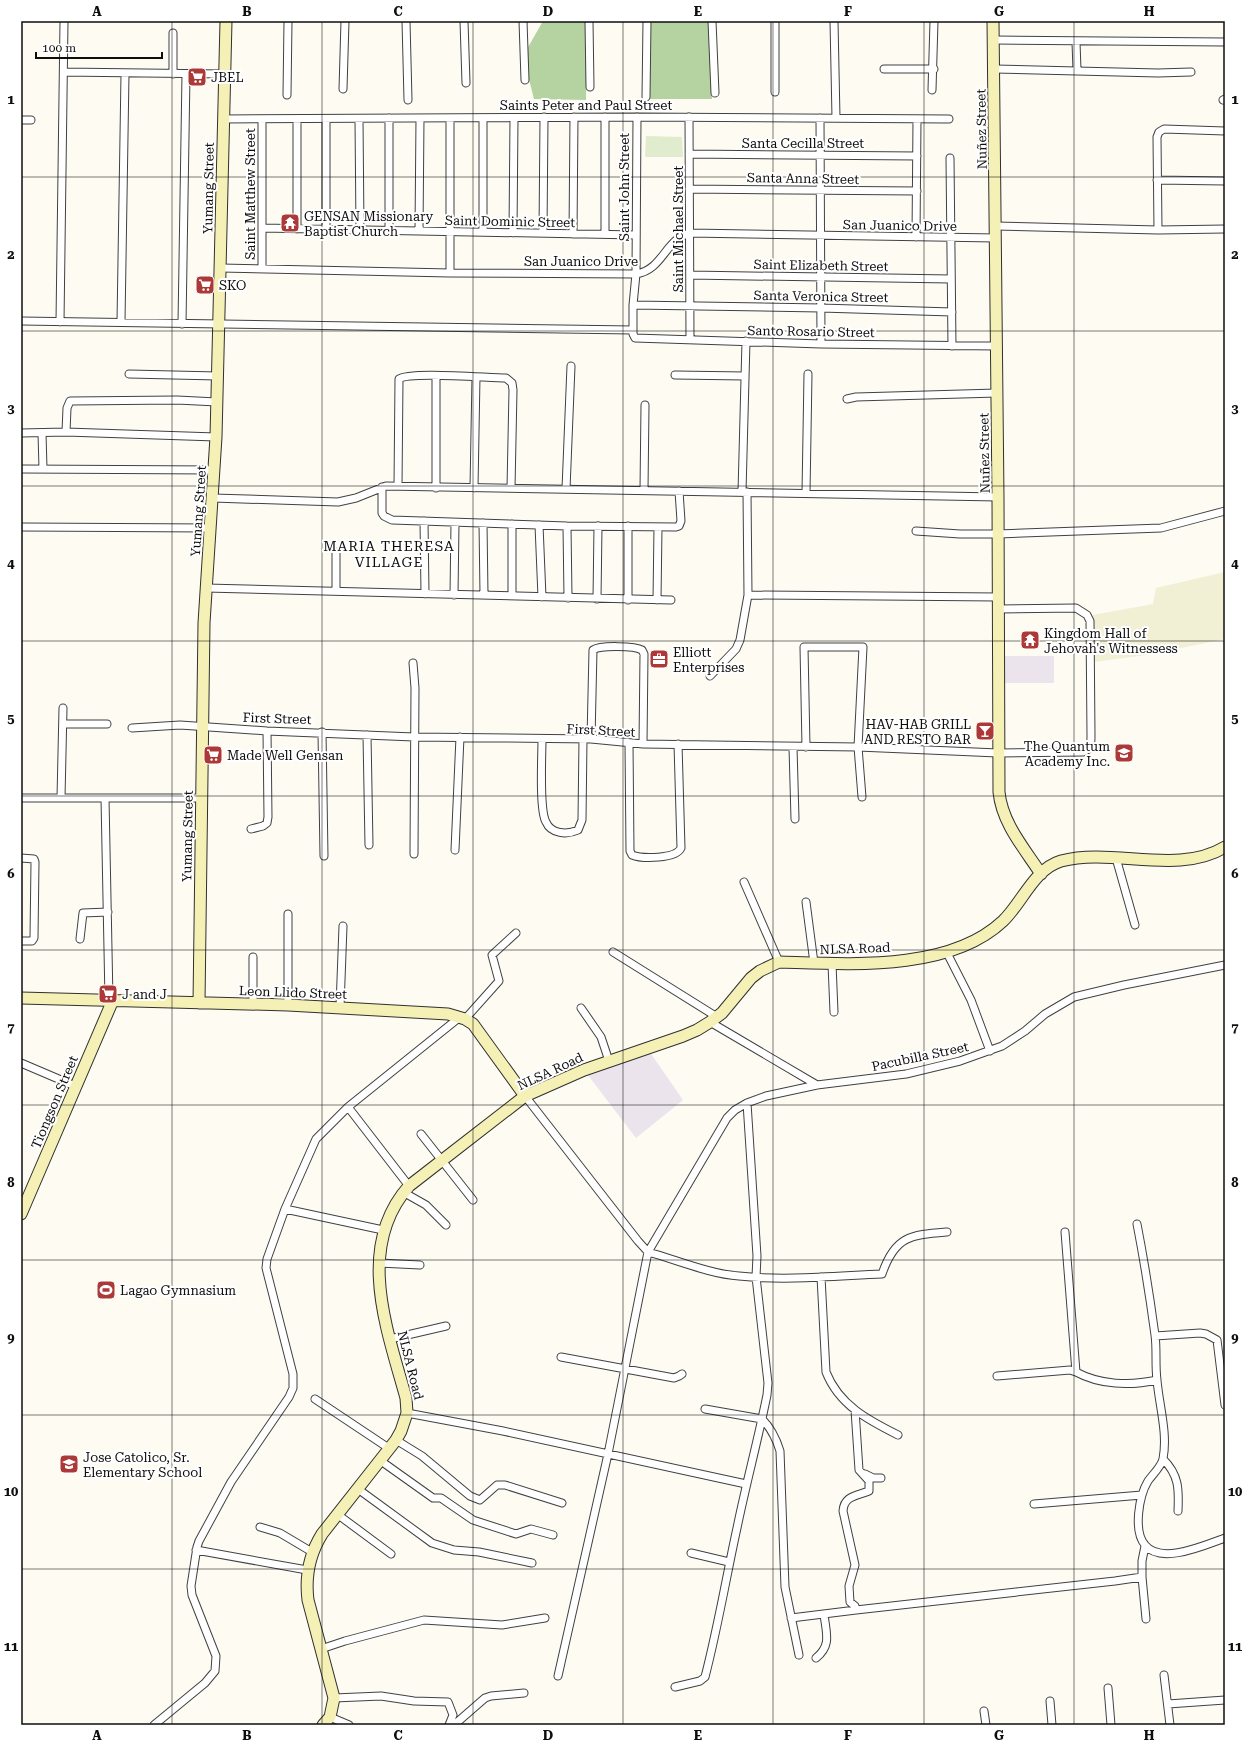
<svg xmlns="http://www.w3.org/2000/svg" width="1246" height="1746" font-family="'Roboto Serif',serif">
	<style>
		.industrial { fill: #ebe4ec }
		.farmland { fill: #f1efd4 }
		.forest { fill: #b5d3a0 }
		.pitch { fill: #e1eccf }
		.lines { fill: none; stroke-linecap: round; stroke-linejoin: round }
		.street-casing { stroke: #414141; stroke-width: 9 }
		.secondary-casing { stroke: #303030; stroke-width: 13 }
		.street { stroke: #fff; stroke-width: 7 }
		.secondary { stroke: #f5f0b5; stroke-width: 11 }
		.grid { fill: none; stroke: #0e0e0e; stroke-width: 1; stroke-opacity: 0.55 }
		.labels { text-anchor: middle; stroke-width: 4; stroke-linejoin: round; paint-order: stroke }
		.poi-label { font-size: 13px; fill: #0e0e0e; stroke: #fff; text-anchor: start }
		.street-label { font-size: 13px; fill: #0e0e0e; stroke: #fff }
		.neighbourhood-label { font-size: 14px; letter-spacing: 1px; fill: #0e0e0e; stroke: #fff }
		.neatline { fill: none; stroke: #0e0e0e; stroke-width: 1.5 }
		.grid-label { font-size: 13px; text-anchor: middle; font-weight: bold; fill: #0e0e0e }
	</style>
	<rect width="100%" height="100%" fill="#fdfbf2"/>
	<!-- industrial -->
	<path class="industrial" d="M1004,656h50v27h-50z
		M647,1048l36,52 -47,38 -52,-68z"/>
	<!-- farmland -->
	<path class="farmland" d="M1225,572v67l-79,16 -52,7 -1,-47 60,-11 3,-16z"/>
	<!-- forest -->
	<path class="forest" d="M543,21h44l-1,79 -52,-1 -11,-43z
		M649,21h63v78h-66z"/>
	<!-- pitch -->
	<path class="pitch" d="M646,136l36,1 1,20h-38z"/>
	<g class="lines">
		<defs>
			<path id="street" d="M406,21l2,79
				M464,21l2,62
				M523,21l2,59
				M589,21l1,66
				M712,21l3,72
				M775,21v71
				M834,21l2,97
				M994,40l231,2
				M1076,42l1,28
				M884,69h50
				M994,69l164,4 33,-1
				M64,72l160,2
				M173,74v-41
				M343,89l2,-68
				M932,90l2,-69
				M287,95l1,-74
				M646,97l1,-76
				M1223,100l2,-1
				M637,117l-1,157 -3,31v29l2,4 186,6 176,2
				M689,117l1,223
				M389,118v113
				M483,118v114
				M820,118l1,226
				M223,119l414,-2 312,2
				M262,119v150
				M297,119v110
				M326,119v110
				M359,119l1,111
				M21,120h10
				M689,154l228,2
				M950,158l2,188
				M1157,180l68,1
				M689,189l228,2
				M995,226l163,4 67,-1
				M262,228l374,7
				M1158,230l-1,-93 2,-5 5,-3 61,2
				M419,231l1,-113
				M513,233l1,-115
				M543,233l1,-116
				M573,234l1,-117
				M605,234v-117
				M916,237l1,-118
				M221,268l229,5 186,1c27,-4 29,-35 54,-41l306,5
				M450,273v-155
				M690,275l261,4
				M633,305l188,3 131,4
				M21,321l612,9
				M60,322l4,-301
				M121,322l4,-248
				M182,324l4,-250
				M129,374l89,2
				M675,375l70,1
				M847,399l9,-2 141,-4
				M66,432l1,-24 3,-7 107,-1 40,2
				M21,433l45,-1 150,5
				M42,433l1,36
				M21,469l194,1
				M398,486l1,-107c10,-8 89,-1 107,-1l6,5 1,7 -2,98
				M382,487v26l2,3 8,4 175,6 109,1 3,-1 2,-5 -2,-30
				M436,488v-112
				M474,488l2,-111
				M566,489l5,-123
				M644,490l1,-85
				M742,492l4,-151
				M806,493l2,-119
				M213,498l125,4 18,-4 30,-12 612,11
				M424,521l1,73
				M483,523l1,72
				M512,524v72
				M539,525l3,72
				M567,526l1,72
				M21,527l190,1
				M916,531l44,3h38l163,-6 64,-17
				M206,588l465,12
				M336,591v-39
				M454,595l1,-72
				M748,595l250,2
				M597,599l1,-73
				M628,600v-74
				M657,600l1,-73
				M413,663l2,25 -1,166
				M710,676l26,-27 4,-9 8,-45 -1,-103
				M63,724h44
				M132,728l48,-3 87,6 147,6 177,2 52,5 215,3 140,6 85,-1c8,-3 8,-8 8,-16l-1,-115 -3,-6 -11,-7 -78,1
				M322,732l2,124
				M367,735l2,110
				M542,739c0,17 -3,71 4,83 5,12 21,13 32,8l4,-10 1,-81
				M591,739l2,-89c7,-5 42,-4 49,0l2,4 -1,90
				M629,743l1,108 2,4c10,4 44,4 49,-7l-3,-104
				M793,747l2,72
				M806,747l-2,-100h59l-5,100 4,50
				M21,798h181
				M61,798l2,-90
				M105,798l4,202
				M251,829l12,-3 4,-3 1,-6 -1,-86
				M455,850l5,-113
				M21,858l13,1 1,3 -1,76 -2,3h-11
				M1116,858l19,67
				M744,882l35,80
				M806,902l8,61
				M288,914v91
				M80,939l3,-26 25,-1
				M946,951l25,49 19,51
				M613,952l104,65
				M253,957v47
				M832,964l2,48
				M340,1007l3,-81
				M581,1008l20,29 8,24
				M465,1019l34,-38 -7,-26 24,-22
				M710,1022l107,63
				M21,1063l54,23
				M525,1096l113,145 10,11 -40,202 -50,222
				M348,1107l61,79
				M421,1134l52,66
				M403,1192l23,13 20,20
				M285,1209l98,21
				M1137,1224c7,36 13,74 18,111 2,15 0,30 2,45 2,25 11,53 6,79 -2,8 -10,15 -15,22 -9,15 -15,50 -3,64 16,20 60,0 80,-7
				M947,1232c-37,3 -52,4 -65,42 -46,2 -97,7 -143,2 -29,-2 -62,-16 -91,-24l79,-134 8,-8 12,-7 19,-7 51,-11 89,-11 54,-13 42,-15 23,-15 20,-17 29,-17 50,-12 101,-20
				M1065,1232l11,140c24,13 54,14 81,8
				M379,1263l41,2
				M821,1277l5,95c13,33 42,48 72,63
				M1155,1336l45,-3 6,1 11,6 8,65
				M390,1339l56,-13
				M561,1357l113,21 5,-2 3,-2
				M997,1376l73,-6 6,2
				M315,1399l75,50
				M705,1409l57,10c9,9 14,19 18,32l5,136 14,68
				M407,1413l96,18 243,53
				M396,1440l26,16 48,40 10,4 17,-15h8l57,18
				M1163,1459c16,16 16,30 15,52
				M381,1461l52,37h8l32,22 43,14 15,-5 22,6
				M865,1474l8,4h8
				M358,1489l74,54 22,7 25,2 53,11
				M1034,1504l108,-9
				M337,1514l54,40
				M260,1527l20,6 32,19
				M196,1550l111,20
				M691,1553l38,9
				M1142,1577v-16l3,-15
				M856,1610l259,-29 27,-4 4,42
				M791,1618l65,-8 -1,-4 -5,-4 -1,-16 6,-21 -12,-54c1,-15 13,-15 26,-20v-10l-10,-11 -4,-60
				M321,1649l24,-8 79,-21 78,5 43,-7
				M816,1658c16,-13 10,-25 8,-44
				M1164,1675l6,50
				M675,1687l25,-6 5,-4c13,-50 21,-99 32,-149 9,-44 21,-88 30,-133l1,-12 -12,-106 1,-21 -10,-153
				M1108,1688l3,37
				M334,1698l47,-2 33,5 34,1 5,13 -4,10
				M1050,1701l2,24
				M1168,1704l57,-4
				M984,1711l2,14
				M330,1717l19,8
				M154,1725l51,-42 10,-12 1,-15 -24,-61 -1,-9 6,-39 2,-6 32,-59 58,-85 4,-9v-14l-27,-106 1,-9 18,-50 31,-70 32,-32 112,-90
				M454,1725l31,-27 6,-2 33,-3"/>
			<path id="secondary" d="M993,21l5,476 1,295c3,31 25,56 42,82
				M21,998l267,7 160,9 17,5 8,5 52,72
				M199,1003l5,-380 12,-186 10,-416
				M21,1214l92,-214
				M323,1725l7,-8 4,-19 -26,-98c-3,-24 1,-45 14,-66l74,-94 5,-9 6,-18 -1,-15c-19,-69 -51,-151 3,-212l116,-90 59,-26 99,-34 14,-6 13,-8 12,-9 29,-35 9,-7 19,-9c69,2 170,10 224,-41 19,-18 31,-52 58,-60 52,-14 116,15 164,-14"/>
		</defs>
		<!-- street casing -->
		<use href="#street" class="street-casing"/>
		<!-- secondary casing -->
		<use href="#secondary" class="secondary-casing"/>
		<!-- street -->
		<use href="#street" class="street"/>
		<!-- secondary -->
		<use href="#secondary" class="secondary"/>
	</g>
	<!-- grid -->
	<path class="grid" d="M172,21v1704M322,21v1704M473,21v1704M623,21v1704M773,21v1704M924,21v1704M1074,21v1704M21,177h1204M21,331h1204M21,486h1204M21,641h1204M21,796h1204M21,950h1204M21,1105h1204M21,1260h1204M21,1415h1204M21,1569h1204"/>
	<!-- icons -->
	<defs>
		<symbol id="supermarket-square" viewBox="-11 -11 22 22"><rect x="-9" y="-9" width="18" height="18" rx="4" fill="#ad3838" stroke="#fff"/><path d="M-6-5.5h2.5l.6 2H6L4.5 2H-2.5L-4.4-4H-6ZM-1.5 3.2a1.3 1.3 0 1 0 .1 0ZM3 3.2a1.3 1.3 0 1 0 .1 0Z" fill="#fff"/></symbol>
		<symbol id="temple-square" viewBox="-11 -11 22 22"><rect x="-9" y="-9" width="18" height="18" rx="4" fill="#ad3838" stroke="#fff"/><path d="M0-6L5-2H3V0L6.5 2.5H4V6H1.5V3h-3V6H-4V2.5H-6.5L-3 0V-2H-5Z" fill="#fff"/></symbol>
		<symbol id="office-square" viewBox="-11 -11 22 22"><rect x="-9" y="-9" width="18" height="18" rx="4" fill="#ad3838" stroke="#fff"/><path d="M-6-3h4V-5.5h4V-3h4V5H-6ZM-1-4.5V-3h2v-1.5ZM-6 0V1H6V0Z" fill="#fff"/></symbol>
		<symbol id="bar-square" viewBox="-11 -11 22 22"><rect x="-9" y="-9" width="18" height="18" rx="4" fill="#ad3838" stroke="#fff"/><path d="M-6-5H6L.8 .8V4.5H3.5V6h-7V4.5H-.8V.8Z" fill="#fff"/></symbol>
		<symbol id="school-square" viewBox="-11 -11 22 22"><rect x="-9" y="-9" width="18" height="18" rx="4" fill="#ad3838" stroke="#fff"/><path d="M0-5L7-2L0 1L-7-2ZM-4 1L0 2.5L4 1V4Q0 6-4 4Z" fill="#fff"/></symbol>
		<symbol id="stadium-square" viewBox="-11 -11 22 22"><rect x="-9" y="-9" width="18" height="18" rx="4" fill="#ad3838" stroke="#fff"/><path d="M0-5a6.5 5 0 1 0 0 10a6.5 5 0 1 0 0-10ZM-3.5-1.8h7v3.6h-7Z" fill="#fff"/></symbol>
	</defs>
	<g fill-rule="evenodd">
		<use href="#supermarket-square" x="186" y="66" width="22" height="22"/>
		<use href="#temple-square" x="279" y="212" width="22" height="22"/>
		<use href="#supermarket-square" x="194" y="274" width="22" height="22"/>
		<use href="#temple-square" x="1019" y="629" width="22" height="22"/>
		<use href="#office-square" x="648" y="648" width="22" height="22"/>
		<use href="#bar-square" x="974" y="720" width="22" height="22"/>
		<use href="#school-square" x="1113" y="742" width="22" height="22"/>
		<use href="#supermarket-square" x="202" y="744" width="22" height="22"/>
		<use href="#supermarket-square" x="97" y="983" width="22" height="22"/>
		<use href="#stadium-square" x="95" y="1279" width="22" height="22"/>
		<use href="#school-square" x="58" y="1453" width="22" height="22"/>
	</g>
	<g class="labels">
		<!-- poi labels -->
		<g class="poi-label">
			<text x="211" y="82">JBEL</text>
			<text x="304" y="221">GENSAN Missionary<tspan x="304" dy="15">Baptist Church</tspan></text>
			<text x="219" y="290">SKO</text>
			<text x="1044" y="638">Kingdom Hall of<tspan x="1044" dy="15">Jehovah's Witnessess</tspan></text>
			<text x="673" y="657">Elliott<tspan x="673" dy="15">Enterprises</tspan></text>
			<text x="971" y="729" text-anchor="end">HAV-HAB GRILL<tspan x="971" dy="15">AND RESTO BAR</tspan></text>
			<text x="1110" y="751" text-anchor="end">The Quantum<tspan x="1110" dy="15">Academy Inc.</tspan></text>
			<text x="227" y="760">Made Well Gensan</text>
			<text x="122" y="999">J and J</text>
			<text x="120" y="1295">Lagao Gymnasium</text>
			<text x="83" y="1462">Jose Catolico, Sr.<tspan x="83" dy="15">Elementary School</tspan></text>
		</g>
		<!-- street labels -->
		<g class="street-label">
			<text x="586" y="110">Saints Peter and Paul Street</text>
			<text transform="translate(981 129) rotate(-91)" y="5">Nuñez Street</text>
			<text x="803" y="148">Santa Cecilla Street</text>
			<text transform="translate(803 178) rotate(1)" y="5">Santa Anna Street</text>
			<text transform="translate(624 187) rotate(-90)" y="5">Saint John Street</text>
			<text transform="translate(208 188) rotate(-89)" y="5">Yumang Street</text>
			<text transform="translate(250 194) rotate(-90)" y="5">Saint Matthew Street</text>
			<text transform="translate(510 221) rotate(1)" y="5">Saint Dominic Street</text>
			<text transform="translate(900 225) rotate(1)" y="5">San Juanico Drive</text>
			<text transform="translate(678 229) rotate(-90)" y="5">Saint Michael Street</text>
			<text x="581" y="266">San Juanico Drive</text>
			<text transform="translate(821 265) rotate(1)" y="5">Saint Elizabeth Street</text>
			<text transform="translate(821 296) rotate(1)" y="5">Santa Veronica Street</text>
			<text transform="translate(811 331) rotate(1)" y="5">Santo Rosario Street</text>
			<text transform="translate(984 453) rotate(-91)" y="5">Nuñez Street</text>
			<text transform="translate(198 511) rotate(-86)" y="5">Yumang Street</text>
			<text transform="translate(277 718) rotate(2)" y="5">First Street</text>
			<text transform="translate(601 730) rotate(3)" y="5">First Street</text>
			<text transform="translate(187 836) rotate(-89)" y="5">Yumang Street</text>
			<text transform="translate(855 948) rotate(-2)" y="5">NLSA Road</text>
			<text transform="translate(293 992) rotate(2)" y="5">Leon Llido Street</text>
			<text transform="translate(920 1056) rotate(-12)" y="5">Pacubilla Street</text>
			<text transform="translate(550 1071) rotate(-25)" y="5">NLSA Road</text>
			<text transform="translate(54 1102) rotate(-67)" y="5">Tiongson Street</text>
			<text transform="translate(411 1365) rotate(76)" y="5">NLSA Road</text>
		</g>
		<!-- neighbourhood labels -->
		<g class="neighbourhood-label">
			<text x="389" y="551">MARIA THERESA<tspan x="389" dy="16">VILLAGE</tspan></text>
		</g>
	</g>
	<!-- border -->
	<rect width="1246" height="1746" fill="none" stroke="#ffffff" stroke-width="44"/>
	<!-- scale -->
	<path d="M36 52v6h126v-6" fill="none" stroke="#0e0e0e" stroke-width="2"/>
	<text x="42" y="52" font-size="12" fill="#0e0e0e" stroke="#ffffff" stroke-width="3" paint-order="stroke">100 m</text>
	<rect x="22" y="22" width="1202" height="1702" class="neatline"/>
	<g class="grid-label">
		<text x="97" y="16">A</text>
		<text x="247" y="16">B</text>
		<text x="398" y="16">C</text>
		<text x="548" y="16">D</text>
		<text x="698" y="16">E</text>
		<text x="848" y="16">F</text>
		<text x="999" y="16">G</text>
		<text x="1149" y="16">H</text>
		<text x="11" y="104">1</text>
		<text x="1235" y="104">1</text>
		<text x="11" y="259">2</text>
		<text x="1235" y="259">2</text>
		<text x="11" y="413">3</text>
		<text x="1235" y="413">3</text>
		<text x="11" y="568">4</text>
		<text x="1235" y="568">4</text>
		<text x="11" y="723">5</text>
		<text x="1235" y="723">5</text>
		<text x="11" y="878">6</text>
		<text x="1235" y="878">6</text>
		<text x="11" y="1032">7</text>
		<text x="1235" y="1032">7</text>
		<text x="11" y="1187">8</text>
		<text x="1235" y="1187">8</text>
		<text x="11" y="1342">9</text>
		<text x="1235" y="1342">9</text>
		<text x="11" y="1496">10</text>
		<text x="1235" y="1496">10</text>
		<text x="11" y="1651">11</text>
		<text x="1235" y="1651">11</text>
		<text x="97" y="1740">A</text>
		<text x="247" y="1740">B</text>
		<text x="398" y="1740">C</text>
		<text x="548" y="1740">D</text>
		<text x="698" y="1740">E</text>
		<text x="848" y="1740">F</text>
		<text x="999" y="1740">G</text>
		<text x="1149" y="1740">H</text>
	</g>
</svg>
